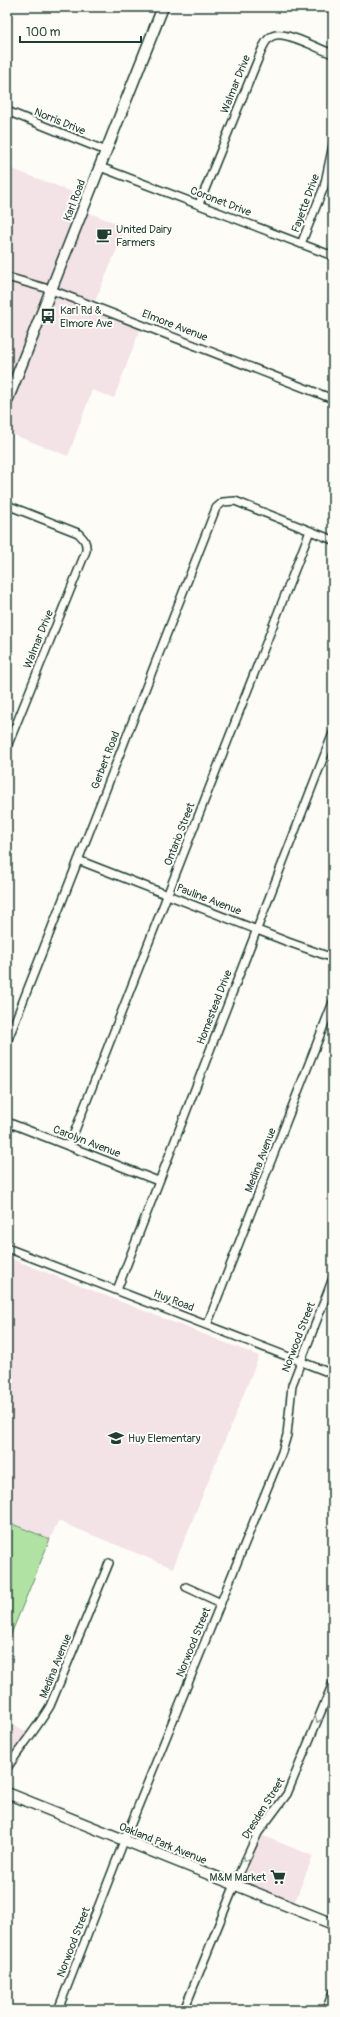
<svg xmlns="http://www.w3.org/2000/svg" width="340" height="2017" font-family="Pangolin,sans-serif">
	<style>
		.built { fill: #f3e2e6 }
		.green { fill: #b0e2a3; stroke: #68906c }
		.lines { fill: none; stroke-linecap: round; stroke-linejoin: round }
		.minor-casing { stroke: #1f3d34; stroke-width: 10 }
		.secondary-casing { stroke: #1f3d34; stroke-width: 13 }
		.minor { stroke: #fdfcf7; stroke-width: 7 }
		.secondary { stroke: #fdfcf7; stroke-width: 10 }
		.oneway { stroke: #8e9c96 }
		.labels { text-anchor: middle; stroke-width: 4; stroke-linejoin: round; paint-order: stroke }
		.street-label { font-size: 11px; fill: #1f3d34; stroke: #fdfcf7 }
		.poi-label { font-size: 11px; fill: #1f3d34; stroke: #fdfcf7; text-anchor: start }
	</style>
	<rect width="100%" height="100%" fill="#fdfcf7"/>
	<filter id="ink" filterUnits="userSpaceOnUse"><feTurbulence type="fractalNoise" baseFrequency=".025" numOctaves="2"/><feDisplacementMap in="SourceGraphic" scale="8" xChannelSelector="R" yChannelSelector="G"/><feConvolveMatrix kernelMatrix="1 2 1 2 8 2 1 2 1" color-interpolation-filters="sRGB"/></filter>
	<g filter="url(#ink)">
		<!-- built -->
		<path class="built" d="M7,167l81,31 -4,13 42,16 -33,79 49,18 -28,74 -22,-8 -24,66 -61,-24z
			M7,1257l252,99 -86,212 -115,-47 -8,18 -43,-17z
			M7,1723l26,11 -20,18 -6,13z
			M256,1833l57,23 -20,50 -60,-23z"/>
		<!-- green -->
		<path class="green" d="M7,1522l43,17 -43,105z"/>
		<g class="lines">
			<defs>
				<path id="minor" d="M7,111l99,40
					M100,167l233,89
					M199,204l64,-157c3,-6 6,-11 13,-12 14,-2 43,14 57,19
					M301,244l23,-57 9,-42
					M7,277l42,12 284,110
					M7,505l71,28c6,6 9,9 8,18l-79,196
					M78,860l210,82 45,16
					M7,1042l209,-534 7,-6 12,-1 98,39
					M7,1122l151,59
					M69,1146l241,-615
					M7,1248l326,126
					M117,1290l216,-557
					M207,1325l126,-323
					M186,1587l35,16
					M7,1768c14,-21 30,-40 43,-62l59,-143
					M58,2010l66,-169 158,-389 5,-17 5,-50 41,-107
					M184,2010l56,-138 18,-39 29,-39 46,-111
					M326,2010l7,-18"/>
				<path id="secondary" d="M7,401l156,-394
					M7,1793l326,131"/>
			</defs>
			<!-- minor casing -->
			<use href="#minor" class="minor-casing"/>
			<!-- secondary casing -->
			<use href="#secondary" class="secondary-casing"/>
			<!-- minor -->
			<use href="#minor" class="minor"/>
			<!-- secondary -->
			<use href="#secondary" class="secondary"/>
		</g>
		<!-- one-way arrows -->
		<defs><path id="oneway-chevron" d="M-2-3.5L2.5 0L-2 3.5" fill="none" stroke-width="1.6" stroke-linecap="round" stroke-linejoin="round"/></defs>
		<g class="oneway">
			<use href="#oneway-chevron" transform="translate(318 1720) rotate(112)"/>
			<use href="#oneway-chevron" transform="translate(246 1859) rotate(115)"/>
		</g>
	</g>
	<!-- icons -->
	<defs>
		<symbol id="cafe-bare" viewBox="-9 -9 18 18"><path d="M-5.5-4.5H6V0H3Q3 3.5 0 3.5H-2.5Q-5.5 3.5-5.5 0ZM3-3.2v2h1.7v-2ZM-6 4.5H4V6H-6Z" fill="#1f3d34" stroke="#fdfcf7" stroke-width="2.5" paint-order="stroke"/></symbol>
		<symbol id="bus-bare" viewBox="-9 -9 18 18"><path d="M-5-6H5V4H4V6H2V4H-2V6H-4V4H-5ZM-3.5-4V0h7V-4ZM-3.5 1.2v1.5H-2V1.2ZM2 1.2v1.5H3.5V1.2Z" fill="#1f3d34" stroke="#fdfcf7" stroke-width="2.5" paint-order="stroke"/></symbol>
		<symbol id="school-bare" viewBox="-9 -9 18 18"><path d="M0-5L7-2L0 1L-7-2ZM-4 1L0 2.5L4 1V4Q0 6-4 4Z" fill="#1f3d34" stroke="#fdfcf7" stroke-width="2.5" paint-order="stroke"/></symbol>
		<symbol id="supermarket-bare" viewBox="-9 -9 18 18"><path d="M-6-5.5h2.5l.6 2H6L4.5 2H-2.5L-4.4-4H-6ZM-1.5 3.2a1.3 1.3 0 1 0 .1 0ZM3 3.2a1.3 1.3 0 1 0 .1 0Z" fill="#1f3d34" stroke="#fdfcf7" stroke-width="2.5" paint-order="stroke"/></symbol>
	</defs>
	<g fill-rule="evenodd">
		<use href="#cafe-bare" x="93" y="224" width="22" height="22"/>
		<use href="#bus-bare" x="37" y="305" width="22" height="22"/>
		<use href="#school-bare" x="105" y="1427" width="22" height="22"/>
		<use href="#supermarket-bare" x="267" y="1866" width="22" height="22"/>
	</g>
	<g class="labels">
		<!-- street labels -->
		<g class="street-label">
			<text transform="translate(235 84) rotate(-68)" y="4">Walmar Drive</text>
			<text transform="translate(60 121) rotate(22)" y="4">Norris Drive</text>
			<text transform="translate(74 200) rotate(-69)" y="4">Karl Road</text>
			<text transform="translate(221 201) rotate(21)" y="4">Coronet Drive</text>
			<text transform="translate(305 203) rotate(-70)" y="4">Fayette Drive</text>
			<text transform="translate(175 325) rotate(21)" y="4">Elmore Avenue</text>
			<text transform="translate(38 639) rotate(-68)" y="4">Walmar Drive</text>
			<text transform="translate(105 760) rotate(-69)" y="4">Gerbert Road</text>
			<text transform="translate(179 834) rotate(-69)" y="4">Ontario Street</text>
			<text transform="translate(209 899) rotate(21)" y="4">Pauline Avenue</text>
			<text transform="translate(214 1007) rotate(-69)" y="4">Homestead Drive</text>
			<text transform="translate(87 1141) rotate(21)" y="4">Carolyn Avenue</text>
			<text transform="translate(260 1160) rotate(-69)" y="4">Medina Avenue</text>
			<text transform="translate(174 1300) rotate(21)" y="4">Huy Road</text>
			<text transform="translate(298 1337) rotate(-69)" y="4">Norwood Street</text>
			<text transform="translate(193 1642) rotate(-68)" y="4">Norwood Street</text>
			<text transform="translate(55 1666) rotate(-68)" y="4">Medina Avenue</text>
			<text transform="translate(263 1808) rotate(-58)" y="4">Dresden Street</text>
			<text transform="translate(163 1843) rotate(22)" y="4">Oakland Park Avenue</text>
			<text transform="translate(73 1942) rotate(-69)" y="4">Norwood Street</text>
		</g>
		<!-- poi labels -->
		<g class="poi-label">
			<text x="116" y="233">United Dairy<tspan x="116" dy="13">Farmers</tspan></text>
			<text x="60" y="314">Karl Rd &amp;<tspan x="60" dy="13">Elmore Ave</tspan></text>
			<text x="128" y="1442">Huy Elementary</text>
			<text x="266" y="1881" text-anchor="end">M&amp;M Market</text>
		</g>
	</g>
	<!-- margin -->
	<rect width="340" height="2017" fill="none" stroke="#fdfcf7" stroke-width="24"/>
	<rect x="12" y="12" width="316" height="1993" fill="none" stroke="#1f3d34" stroke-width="1.5" filter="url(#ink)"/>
	<!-- scale -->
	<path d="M20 36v6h121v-6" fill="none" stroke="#1f3d34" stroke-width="2"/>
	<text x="26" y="36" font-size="12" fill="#1f3d34" stroke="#fdfcf7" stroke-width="3" paint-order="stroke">100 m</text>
</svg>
